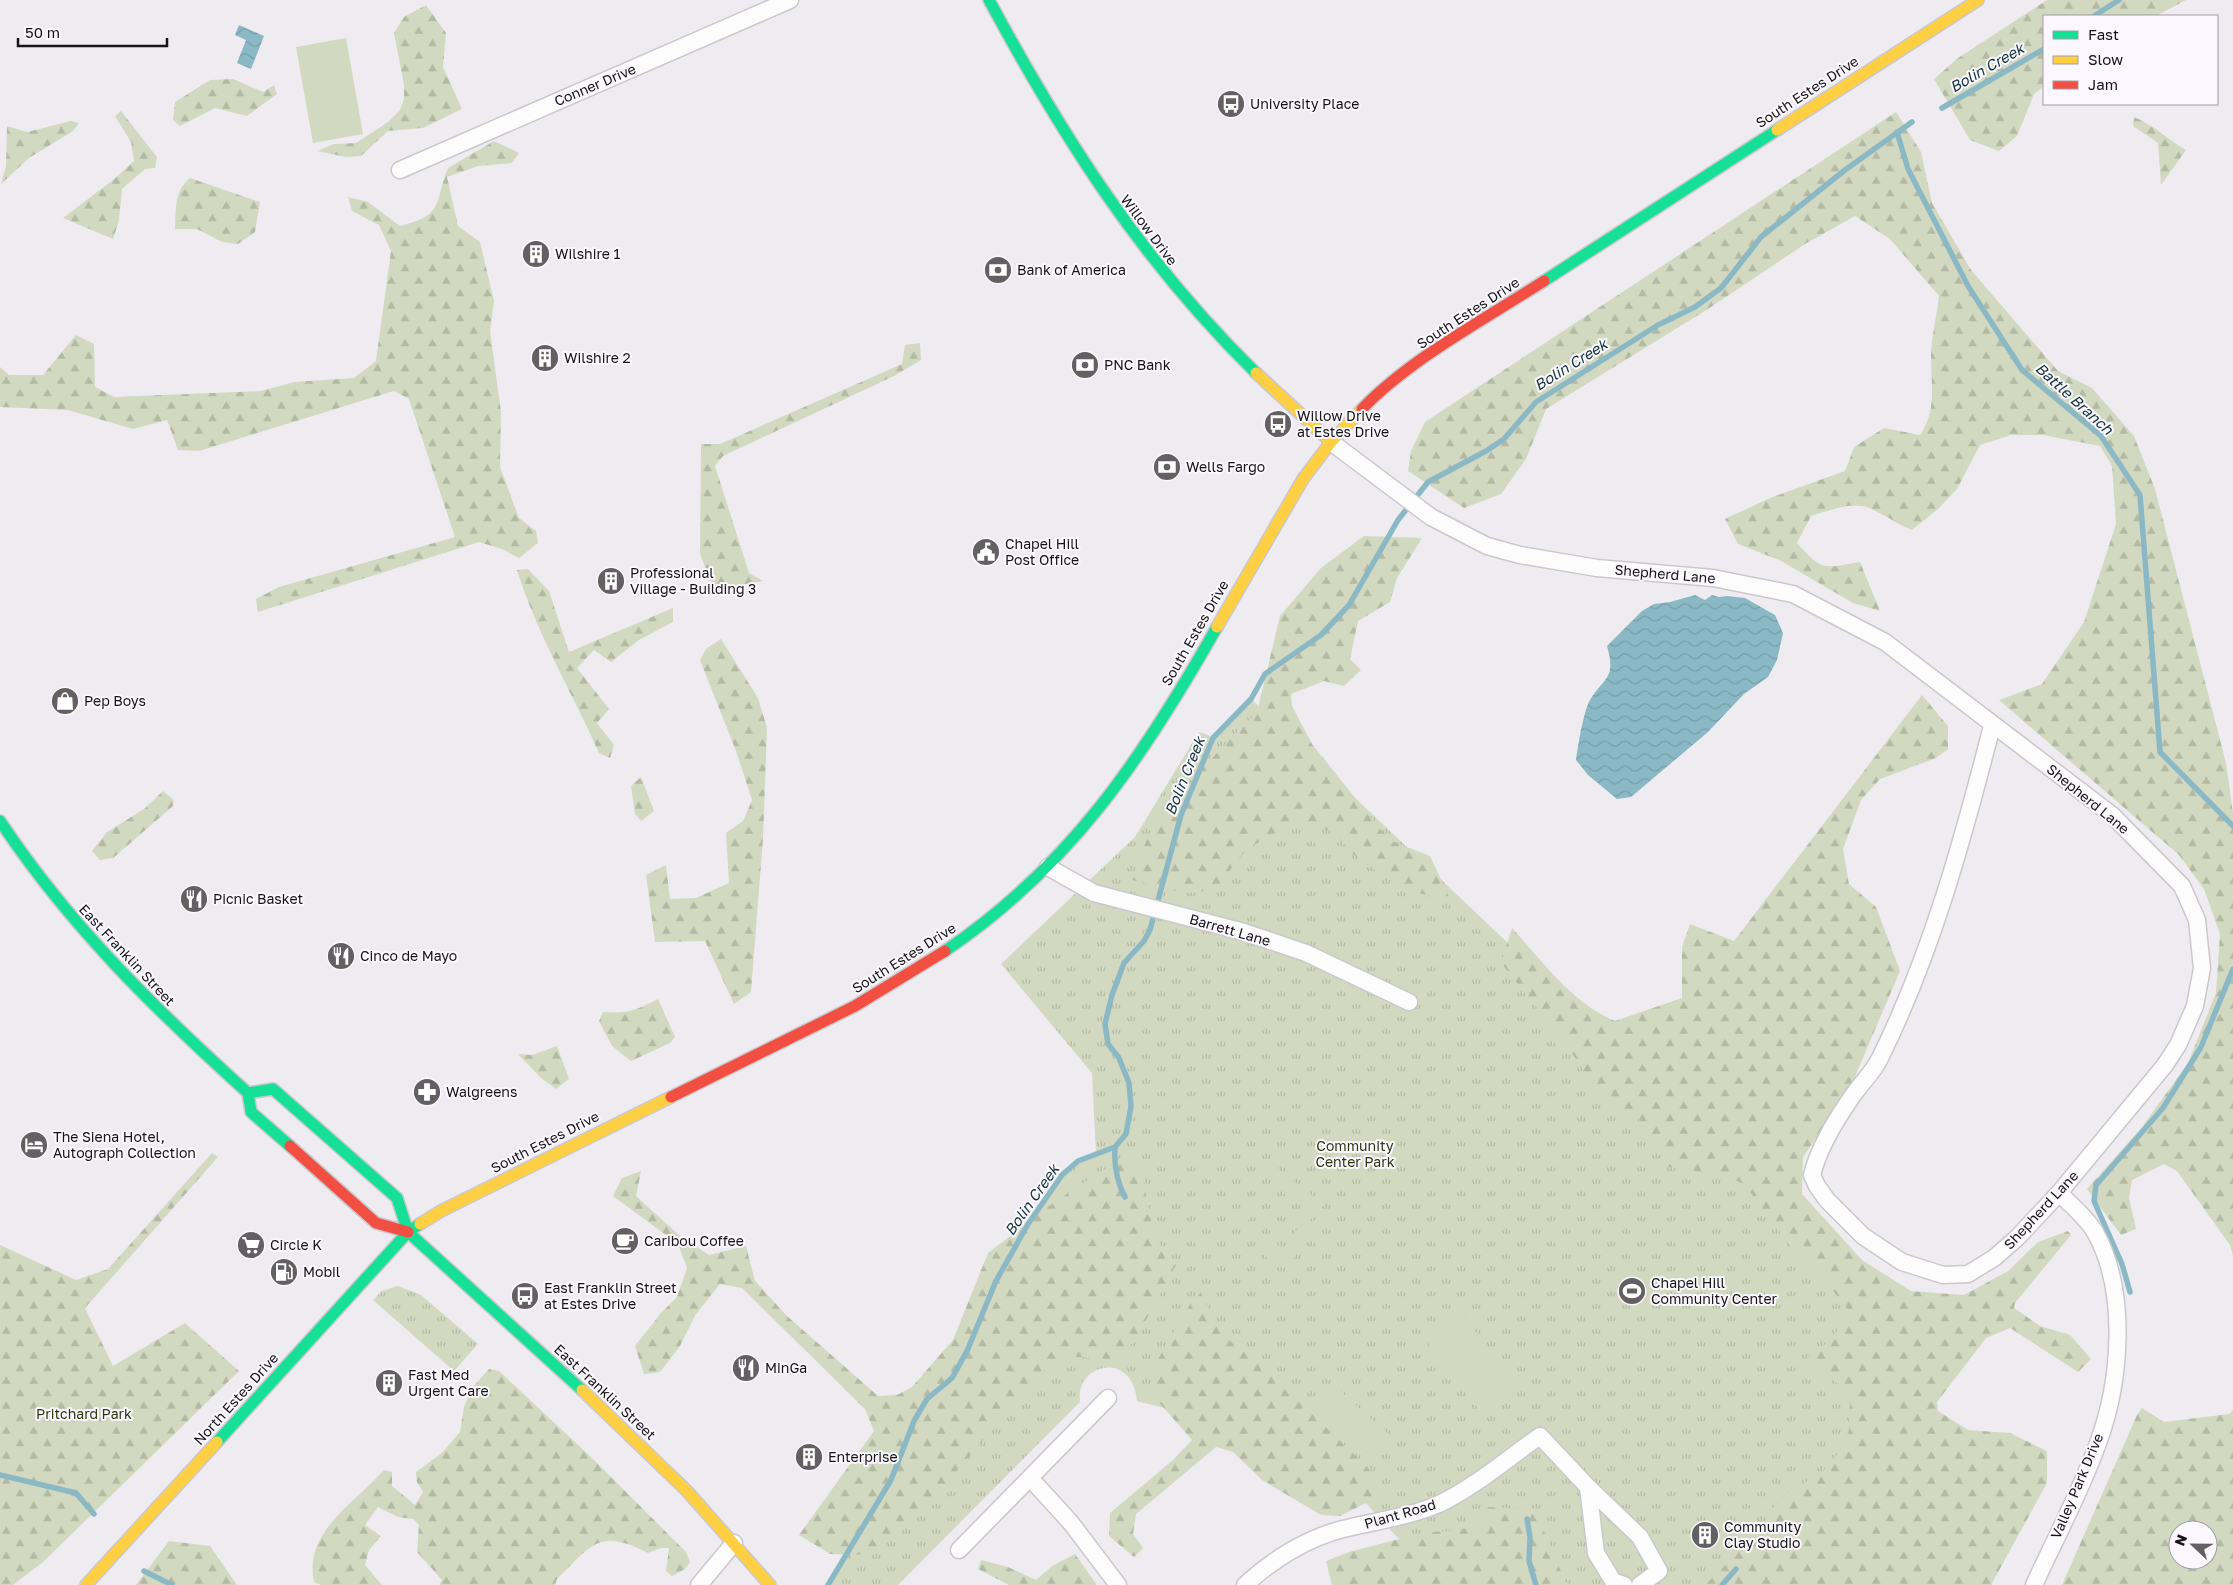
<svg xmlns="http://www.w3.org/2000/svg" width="2233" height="1585" font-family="'Golos Text',sans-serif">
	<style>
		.grass { fill: url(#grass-tufts) }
		.forest { fill: url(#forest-firs); fill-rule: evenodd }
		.garden { fill: #d2d9c0 }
		.water { fill: url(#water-waves) }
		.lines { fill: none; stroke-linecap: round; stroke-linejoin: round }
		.stream { stroke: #8ab9c5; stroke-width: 5.5 }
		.street-casing { stroke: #cac8cc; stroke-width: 19 }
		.fast-casing { stroke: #cac8cc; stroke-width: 14 }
		.slow-casing { stroke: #cac8cc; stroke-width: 14 }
		.jam-casing { stroke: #cac8cc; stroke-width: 14 }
		.street { stroke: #fcfcfd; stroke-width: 16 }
		.fast { stroke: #16e098; stroke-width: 11 }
		.slow { stroke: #ffcf43; stroke-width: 11 }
		.jam { stroke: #f24e42; stroke-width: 11 }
		.labels { text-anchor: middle; stroke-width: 4; stroke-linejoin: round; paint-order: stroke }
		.street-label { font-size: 14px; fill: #161417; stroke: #faf8fe }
		.poi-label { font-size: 14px; fill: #161417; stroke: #faf8fe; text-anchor: start }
		.park-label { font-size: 14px; fill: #2e3710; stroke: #faf8fe }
		.water-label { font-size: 15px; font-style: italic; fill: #13353c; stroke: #faf8fe }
	</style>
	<defs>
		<pattern id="grass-tufts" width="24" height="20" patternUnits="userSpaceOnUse" patternTransform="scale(1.25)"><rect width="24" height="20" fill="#d2d9c0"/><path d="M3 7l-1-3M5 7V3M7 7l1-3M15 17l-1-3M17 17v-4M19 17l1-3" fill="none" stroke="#b4b9a4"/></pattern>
		<pattern id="forest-firs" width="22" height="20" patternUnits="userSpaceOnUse" patternTransform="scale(1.25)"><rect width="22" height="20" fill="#d2d9c0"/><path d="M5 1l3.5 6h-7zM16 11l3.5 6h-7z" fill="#b4b9a4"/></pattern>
		<pattern id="water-waves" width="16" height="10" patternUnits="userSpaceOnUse" patternTransform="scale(1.25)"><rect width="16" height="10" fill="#8ab9c5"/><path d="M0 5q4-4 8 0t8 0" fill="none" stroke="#769ea8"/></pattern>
	</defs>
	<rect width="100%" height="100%" fill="#eeecf1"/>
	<!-- grass -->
	<path class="grass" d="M1251,699l686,652 -201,234h-285l-57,-51 -123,-135 -33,28 -101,-26c-4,-50 -62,-39 -57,1l-182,183h-66l-2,-2 61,-103 137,-256 34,-49 16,-14 18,-7 -4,-81 -91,-109 134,-127 64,-105 14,5z
		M398,1286l23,9 57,49 -24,27 -81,-71 9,-9z"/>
	<!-- forest -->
	<path class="forest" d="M2047,0h139l-30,16h-112v70l-10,8 -17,42 -18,15 -29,-11 -36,-61 24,-21z
		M426,5l20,28 -3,34 19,42 -39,19 -35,3 -27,25 -15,1 -29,-6 17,-7 22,-1 32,-21 12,-12 4,-11v-14l-10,-52 10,-16z
		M233,79l30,13 11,-7 3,9 -30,22 -32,-8 -35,18 -7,-6 2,-18 35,-22z
		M121,111l36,46 -2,11 -10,1 -23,20 -3,31 -6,19 -50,-21 50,-38 21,-19 -3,-19 -16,-26z
		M1896,112l25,40 11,51 39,67 87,101 34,17 42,48 21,53 71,274 7,50v442l-3,-10 -53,-74 -13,-7 -32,16 -3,18 7,31 -15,6 -34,-46 55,-62 46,-64 28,-70 4,-59 -16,-45 -25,-34 -180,-155 43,-16 42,-62 32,-98 -4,-58 -12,-20 -57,-11h-32l-31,10 -23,44 -19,20 -26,21c-15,-6 -28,-16 -43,-22 -17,-7 -41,3 -58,8l-14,27c26,29 26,25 63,19l20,49 -27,-8 -72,-42 -43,-17 -13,-25 45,-21 75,-27 9,-24 30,-19 36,7c17,-25 11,-49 11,-78 0,-20 6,-41 8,-61l-49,-57 -35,-23 -50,28 -97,65 -162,100 -20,50 -25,35 -37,14 -56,-37 3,-20 14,-29z
		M2134,117c20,8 34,23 52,33l-25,35 -3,-42 -25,-17z
		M71,121l8,2 -6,8 -44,27 -28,26 5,-18 1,-40 20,6z
		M494,141l25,12 -7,10 -34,3 -31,11 11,49 22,16 14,59 -4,30 11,81 -1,55 19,51 17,13 2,12 -19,15 -17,-9 -23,-7 -221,70 -2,-13 23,-12 176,-50 -46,-138 -15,-8 -195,60 -21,-1 -11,-30 -34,9 -65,-19 -68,-3v-40l9,8h34l33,-40 18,9 1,43 19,10 147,-6 34,-9 59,-4 22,-17 15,-110 -12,-26 -27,-14 -4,-14 20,5 32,24c45,-11 34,-23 48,-58z
		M190,178l70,24 -5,30 -17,12 -16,-2 -25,-13h-22c1,-19 -1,-38 15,-51z
		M920,343l1,17 -27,16 -171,80 -8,10 34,107 14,8 -49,9 -14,-36 1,-110h19l182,-80 3,-19z
		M1364,536l58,2 -25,40 -7,24 -32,19 -8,38 11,11 -17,16 -20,-5 -33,13 1,12 20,38 77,96 41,16 21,45 -44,-11 -50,-32 -25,-27 -34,-6 -25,9 -27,16 -31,40 -29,3 -54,-13 14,-39 16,-32 95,-97 23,-96 41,-48z
		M528,569l21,22 20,61 104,-44v14l-34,18 -28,22 -17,-12 -17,18 32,41 -12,14 17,22 -4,13 -11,-5c-27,-61 -62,-119 -82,-183z
		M721,639l37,59 9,30 -4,111 -12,153 -17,12 -29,-63 -50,1 -9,-67 20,-10 4,34 26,-1 33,-15 -3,-50 17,-12 9,-21 -16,-49 -36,-91 6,-11z
		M1922,695l26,31v23l-12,9 -56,21 -19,21 -18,49 6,35 27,23 24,64 -52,122 -45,64 -1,37 60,66 49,31 53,4 44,-24 30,-29 30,-11 3,4 -56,68 -1,5 26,18 30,9 21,24 -13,13 -68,-44 -24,10 -49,64 1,9 30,19 42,3 37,18v32l-56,102h-286l56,-55 17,-31 45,-28 17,-20 9,-21 1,-25 -6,-18 -31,-18 -5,-12c22,-15 30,-22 39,-48l-27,-35 -25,-22 -51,-68 -22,-9 -54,-8 -26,-46 -37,-19 -42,-62 -62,-77 11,-35c31,34 60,75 103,93l67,-23v-51l8,-23 44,17z
		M641,777l13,34 -13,10 -6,-7 -4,-28z
		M163,791l11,9 -1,6 -60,52 -13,2 -8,-9 15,-19 37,-23z
		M658,999l17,38 -5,6 -39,18 -19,-15 -13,-25 4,-9c24,2 34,-2 55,-13z
		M557,1046l12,33 -13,10 -15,-11 -23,-24 14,1z
		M212,1153l6,4 -133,151 28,58 72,-43 54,48 -196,191 -30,23h-13v-340l76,35 32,-11z
		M1124,1156l17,13 14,71 22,23 -25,47 -31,51 -54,-5 -28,18 -111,131 -54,50 -44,-1 -31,-19 75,-104 -9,-22 -123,-121 -22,-4 -24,30 -16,32 -20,26 -16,2 -9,-28 26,-33 16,-16 10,-29 -9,-24 -65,-48 9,-18 19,-7 -5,25 44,40 29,19 37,-9 9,35 32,35 91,80 19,-1 15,-8 41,-47 35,-87 61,-47z
		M1199,1289l21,44 49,39 99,96 10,29 -38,19 -19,-1 -59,-35 -29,-28 -17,-5 -80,67 -3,20 10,14 -9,9 -25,-21 1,-23 63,-53 19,-20 -43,-49 8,-30z
		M489,1369l10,2 94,88 93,93 4,10 -5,7 -13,7 -6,-5 3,-23h-8l-13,5c-49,-25 -55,-9 -91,26l-2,6h-116l3,-5 -25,-28 2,-27 -6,-6 -15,-2 -20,-10 -13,18 16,11 -12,14 -4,15 17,20h-61l-7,-3c-11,-50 41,-79 70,-112l8,2v14l23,19 8,-13 -6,-10 -1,-10 26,-19 18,-21 4,-25 7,-18z
		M2142,1408l22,14 65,-8 4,-4v175h-171l75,-170zM2178,1530h30v30h-30z
		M1488,1507l33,2 16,6 28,66 5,4h-238l-6,-24 23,-9 73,-19 37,-3 23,-7z
		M169,1541l41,5 27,39h-101z
		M1075,1554l22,31h-88l-31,-16 3,-9 27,7 28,13 16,-14z"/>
	<!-- garden -->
	<path class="garden" d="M346,38l17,96 -50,9 -17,-96z
		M1275,1166l22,18 -3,4 -20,-15z
		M1275,1180l39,29 -8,1 -29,-22z
		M1270,1183l1,7 -22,30 -8,1z
		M1300,1186l24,19 1,1 -6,1 -22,-17z
		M1326,1214l-17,25 -5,-4 15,-20z
		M1314,1215l-28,38 -1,-8 22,-29z
		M1250,1225l29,21 1,8 -35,-26z
		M1303,1238l4,3 -20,25 -1,-6z
		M1258,1244l23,16 1,8 -27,-19z
		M1462,1314l55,71 -36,27 -55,-71z
		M1337,1388l54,49 -19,21 -55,-49z"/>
	<!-- water -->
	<path class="water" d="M239,25l25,11 -13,33 -14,-6 9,-23 -11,-5z
		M1695,595l10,5 7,-5 7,2 8,-1 18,2 30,17 8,18 -6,27 -9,17 -24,17 -36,38 -77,65 -14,2 -29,-24 -12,-15c2,-14 7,-46 13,-58 14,-25 28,-22 18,-56l35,-35 12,-7 16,-2z"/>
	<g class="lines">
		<!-- stream -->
		<path class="stream" d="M2094,16l25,-16
			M1942,108l102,-59
			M1897,132l11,37 60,117 54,84 79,66 39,59 20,257 73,74
			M1115,1147c-1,16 2,35 10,50
			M2130,1292l-8,-28 -28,-63 2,-16 67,-77 38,-61 32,-78
			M0,1475l76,18 18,21
			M1527,1519l3,18 -1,24 7,24
			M144,1571l28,14
			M828,1585l63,-105 23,-59 13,-22 25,-21 15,-27 29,-70 32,-57 34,-49 16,-14 37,-14 11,-13 5,-28 -2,-23 -10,-25 -11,-14 -3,-20 7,-29 12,-32 20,-22 6,-11 31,-115 32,-77 38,-39 14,-25 56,-39 28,-30 49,-85 30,-38 58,-31 18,-12 32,-37 122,-77 37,-18 26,-19 40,-51 84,-67 67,-48
			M1722,1585l14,-16"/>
		<defs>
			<path id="street" d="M400,170l390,-170
				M1331,442l100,75 56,29 33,9 77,13 116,10 80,16 92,48 227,173 70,71 15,34 5,48 -7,38 -17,39 -13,20 -106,128 -42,45 -23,20 -26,16 -25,1 -41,-13 -39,-26 -36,-36 -10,-14 -5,-11c7,-28 23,-54 39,-77 9,-14 22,-25 29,-40 52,-105 83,-219 112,-332
				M1048,867l46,26 150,39 62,21 103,49
				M1030,1478l41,45 47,62
				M1588,1487l8,66 17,28 11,4
				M959,1550l149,-152
				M699,1585l35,-42
				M1245,1585c27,-25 62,-47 98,-56 32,-8 66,-12 96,-25 36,-17 69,-46 101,-68l48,51 52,50 19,34 -19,14
				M2034,1585c21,-46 47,-94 64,-142 23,-62 30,-152 -3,-211 -8,-14 -25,-28 -36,-39"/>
			<path id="fast" d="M989,0c75,139 153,261 267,373
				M1544,281l233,-151
				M0,821c70,105 155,188 248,272l3,19 39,34
				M945,951c125,-84 199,-195 272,-324
				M248,1093l25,-4 124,109 11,34 174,158
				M217,1442l191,-210 12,-8"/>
			<path id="slow" d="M1777,130l201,-130
				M1256,373l75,69
				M1217,627l86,-148 28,-37 31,-33
				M420,1224l21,-13 230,-114
				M582,1390l105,101 83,94
				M86,1585l131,-143"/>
			<path id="jam" d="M1362,409c48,-50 123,-90 182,-128
				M671,1097l184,-91 90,-55
				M290,1146l86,77 32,9"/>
		</defs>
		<!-- street casing -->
		<use href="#street" class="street-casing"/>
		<!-- fast casing -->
		<use href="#fast" class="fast-casing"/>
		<!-- slow casing -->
		<use href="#slow" class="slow-casing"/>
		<!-- jam casing -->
		<use href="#jam" class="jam-casing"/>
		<!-- street -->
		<use href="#street" class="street"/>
		<!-- fast -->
		<use href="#fast" class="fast"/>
		<!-- slow -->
		<use href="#slow" class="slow"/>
		<!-- jam -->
		<use href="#jam" class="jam"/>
	</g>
	<!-- icons -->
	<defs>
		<symbol id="bus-disc" viewBox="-11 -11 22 22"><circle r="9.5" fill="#626063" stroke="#faf8fe"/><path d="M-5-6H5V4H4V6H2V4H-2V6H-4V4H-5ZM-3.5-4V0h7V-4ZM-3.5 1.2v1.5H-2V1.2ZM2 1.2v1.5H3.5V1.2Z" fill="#fff"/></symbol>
		<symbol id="building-disc" viewBox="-11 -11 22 22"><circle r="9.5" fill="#626063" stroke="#faf8fe"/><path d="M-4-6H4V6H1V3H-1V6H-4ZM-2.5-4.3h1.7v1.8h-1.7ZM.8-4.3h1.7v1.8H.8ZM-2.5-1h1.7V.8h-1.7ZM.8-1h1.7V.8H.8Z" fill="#fff"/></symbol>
		<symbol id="bank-disc" viewBox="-11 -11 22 22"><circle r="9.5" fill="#626063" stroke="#faf8fe"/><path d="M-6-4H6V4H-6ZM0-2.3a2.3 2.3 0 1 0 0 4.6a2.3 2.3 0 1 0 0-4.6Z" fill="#fff"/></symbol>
		<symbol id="civic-disc" viewBox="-11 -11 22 22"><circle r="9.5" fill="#626063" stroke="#faf8fe"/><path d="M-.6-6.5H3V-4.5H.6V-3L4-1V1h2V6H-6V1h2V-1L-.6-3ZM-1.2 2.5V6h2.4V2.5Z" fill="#fff"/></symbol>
		<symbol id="shop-disc" viewBox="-11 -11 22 22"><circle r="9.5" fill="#626063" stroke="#faf8fe"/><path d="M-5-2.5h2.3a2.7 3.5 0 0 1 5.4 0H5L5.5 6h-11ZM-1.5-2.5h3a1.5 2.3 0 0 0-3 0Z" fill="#fff"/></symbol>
		<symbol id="restaurant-disc" viewBox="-11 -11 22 22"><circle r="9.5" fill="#626063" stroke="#faf8fe"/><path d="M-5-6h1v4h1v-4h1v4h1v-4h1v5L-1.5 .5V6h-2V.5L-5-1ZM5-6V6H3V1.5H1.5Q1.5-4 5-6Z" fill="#fff"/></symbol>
		<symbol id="pharmacy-disc" viewBox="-11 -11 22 22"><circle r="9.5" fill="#626063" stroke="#faf8fe"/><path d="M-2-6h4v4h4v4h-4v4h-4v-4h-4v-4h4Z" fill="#fff"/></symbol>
		<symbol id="hotel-disc" viewBox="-11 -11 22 22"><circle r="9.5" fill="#626063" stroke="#faf8fe"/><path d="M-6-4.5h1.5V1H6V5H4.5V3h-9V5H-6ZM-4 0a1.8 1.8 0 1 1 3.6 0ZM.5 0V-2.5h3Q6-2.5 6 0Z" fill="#fff"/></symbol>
		<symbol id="cafe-disc" viewBox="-11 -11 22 22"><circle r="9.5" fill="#626063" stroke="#faf8fe"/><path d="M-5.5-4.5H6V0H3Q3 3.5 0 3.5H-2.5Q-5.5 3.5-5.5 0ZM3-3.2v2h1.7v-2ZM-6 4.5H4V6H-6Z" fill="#fff"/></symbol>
		<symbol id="supermarket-disc" viewBox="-11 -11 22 22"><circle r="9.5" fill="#626063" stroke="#faf8fe"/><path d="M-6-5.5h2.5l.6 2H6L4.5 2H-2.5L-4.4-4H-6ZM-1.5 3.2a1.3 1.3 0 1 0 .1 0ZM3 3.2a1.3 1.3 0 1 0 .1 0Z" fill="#fff"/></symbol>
		<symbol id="fuel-disc" viewBox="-11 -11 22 22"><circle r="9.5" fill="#626063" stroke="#faf8fe"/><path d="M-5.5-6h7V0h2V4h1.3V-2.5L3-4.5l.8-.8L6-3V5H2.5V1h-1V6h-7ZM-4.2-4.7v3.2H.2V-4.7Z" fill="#fff"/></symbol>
		<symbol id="stadium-disc" viewBox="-11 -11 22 22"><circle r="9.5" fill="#626063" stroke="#faf8fe"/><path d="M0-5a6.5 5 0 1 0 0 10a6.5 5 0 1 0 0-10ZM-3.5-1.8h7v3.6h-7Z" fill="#fff"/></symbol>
	</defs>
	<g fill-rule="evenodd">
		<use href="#bus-disc" x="1215" y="88" width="32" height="32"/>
		<use href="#building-disc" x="520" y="238" width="32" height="32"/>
		<use href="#bank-disc" x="982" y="254" width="32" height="32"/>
		<use href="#building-disc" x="529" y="342" width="32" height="32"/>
		<use href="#bank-disc" x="1069" y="349" width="32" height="32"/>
		<use href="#bus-disc" x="1262" y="408" width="32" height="32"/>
		<use href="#bank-disc" x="1151" y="451" width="32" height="32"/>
		<use href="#civic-disc" x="970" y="536" width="32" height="32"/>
		<use href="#building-disc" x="595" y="565" width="32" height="32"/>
		<use href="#shop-disc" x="49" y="685" width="32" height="32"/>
		<use href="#restaurant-disc" x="178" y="883" width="32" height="32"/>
		<use href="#restaurant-disc" x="325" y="940" width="32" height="32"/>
		<use href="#pharmacy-disc" x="411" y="1076" width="32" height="32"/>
		<use href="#hotel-disc" x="18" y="1129" width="32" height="32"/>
		<use href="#cafe-disc" x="609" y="1225" width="32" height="32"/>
		<use href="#supermarket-disc" x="235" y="1229" width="32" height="32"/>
		<use href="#fuel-disc" x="268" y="1256" width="32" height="32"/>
		<use href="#stadium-disc" x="1616" y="1275" width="32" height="32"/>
		<use href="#bus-disc" x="509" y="1280" width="32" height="32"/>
		<use href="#restaurant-disc" x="730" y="1352" width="32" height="32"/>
		<use href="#building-disc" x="373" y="1367" width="32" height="32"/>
		<use href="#building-disc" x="793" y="1441" width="32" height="32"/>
		<use href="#building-disc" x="1689" y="1519" width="32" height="32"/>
	</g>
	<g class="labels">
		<!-- street labels -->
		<g class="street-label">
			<text transform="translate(595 85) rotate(-23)" y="5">Conner Drive</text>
			<text transform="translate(1807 92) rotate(-33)" y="5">South Estes Drive</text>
			<text transform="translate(1149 230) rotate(53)" y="5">Willow Drive</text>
			<text transform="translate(1468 313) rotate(-33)" y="5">South Estes Drive</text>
			<text transform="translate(1665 574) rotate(5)" y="5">Shepherd Lane</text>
			<text transform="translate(1195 633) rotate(-60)" y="5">South Estes Drive</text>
			<text transform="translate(2088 799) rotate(39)" y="5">Shepherd Lane</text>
			<text transform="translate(1230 930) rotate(16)" y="5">Barrett Lane</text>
			<text transform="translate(127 955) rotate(47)" y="5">East Franklin Street</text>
			<text transform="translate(904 958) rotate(-32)" y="5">South Estes Drive</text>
			<text transform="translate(545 1142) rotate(-27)" y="5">South Estes Drive</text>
			<text transform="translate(2041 1210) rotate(-47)" y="5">Shepherd Lane</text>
			<text transform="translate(605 1392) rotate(43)" y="5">East Franklin Street</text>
			<text transform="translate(236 1399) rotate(-48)" y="5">North Estes Drive</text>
			<text transform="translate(2077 1486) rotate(-67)" y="5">Valley Park Drive</text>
			<text transform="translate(1400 1514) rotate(-16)" y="5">Plant Road</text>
		</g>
		<!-- poi labels -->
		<g class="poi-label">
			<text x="1250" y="109">University Place</text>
			<text x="555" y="259">Wilshire 1</text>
			<text x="1017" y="275">Bank of America</text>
			<text x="564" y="363">Wilshire 2</text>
			<text x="1104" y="370">PNC Bank</text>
			<text x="1297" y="421">Willow Drive<tspan x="1297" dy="16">at Estes Drive</tspan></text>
			<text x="1186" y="472">Wells Fargo</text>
			<text x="1005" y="549">Chapel Hill<tspan x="1005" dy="16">Post Office</tspan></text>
			<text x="630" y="578">Professional<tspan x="630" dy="16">Village - Building 3</tspan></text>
			<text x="84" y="706">Pep Boys</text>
			<text x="213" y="904">Picnic Basket</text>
			<text x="360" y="961">Cinco de Mayo</text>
			<text x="446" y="1097">Walgreens</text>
			<text x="53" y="1142">The Siena Hotel,<tspan x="53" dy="16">Autograph Collection</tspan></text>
			<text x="644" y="1246">Caribou Coffee</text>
			<text x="270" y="1250">Circle K</text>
			<text x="303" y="1277">Mobil</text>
			<text x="1651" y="1288">Chapel Hill<tspan x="1651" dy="16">Community Center</tspan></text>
			<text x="544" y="1293">East Franklin Street<tspan x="544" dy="16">at Estes Drive</tspan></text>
			<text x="765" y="1373">MinGa</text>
			<text x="408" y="1380">Fast Med<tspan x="408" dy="16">Urgent Care</tspan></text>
			<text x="828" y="1462">Enterprise</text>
			<text x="1724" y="1532">Community<tspan x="1724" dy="16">Clay Studio</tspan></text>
		</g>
		<!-- park labels -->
		<g class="park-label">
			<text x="1355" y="1151">Community<tspan x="1355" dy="16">Center Park</tspan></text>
			<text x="84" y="1419">Pritchard Park</text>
		</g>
		<!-- water labels -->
		<g class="water-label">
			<text transform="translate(1987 68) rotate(-30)" y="5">Bolin Creek</text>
			<text transform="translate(1571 365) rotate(-32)" y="5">Bolin Creek</text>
			<text transform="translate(2074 399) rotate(42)" y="5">Battle Branch</text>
			<text transform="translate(1185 776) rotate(-68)" y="5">Bolin Creek</text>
			<text transform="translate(1032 1200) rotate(-55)" y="5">Bolin Creek</text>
		</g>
	</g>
	<!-- legend -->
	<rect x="2043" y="15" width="175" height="90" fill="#faf8fe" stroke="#9f9da2"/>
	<rect x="2053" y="31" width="25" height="8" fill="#16e098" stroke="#9f9da2"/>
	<text x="2088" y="40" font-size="15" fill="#161417">Fast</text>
	<rect x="2053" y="56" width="25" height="8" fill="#ffcf43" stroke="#9f9da2"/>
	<text x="2088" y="65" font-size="15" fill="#161417">Slow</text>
	<rect x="2053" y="81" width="25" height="8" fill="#f24e42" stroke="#9f9da2"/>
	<text x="2088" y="90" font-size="15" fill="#161417">Jam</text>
	<!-- north arrow -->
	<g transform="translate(2193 1545) rotate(292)"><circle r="24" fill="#faf8fe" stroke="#9f9da2"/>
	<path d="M0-4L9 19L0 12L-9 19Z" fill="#626063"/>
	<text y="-8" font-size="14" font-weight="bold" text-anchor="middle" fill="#161417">N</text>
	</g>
	<!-- scale -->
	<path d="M18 38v8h149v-8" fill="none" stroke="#161417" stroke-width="2.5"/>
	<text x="25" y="38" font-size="15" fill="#161417" stroke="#faf8fe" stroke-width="4" paint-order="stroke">50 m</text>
</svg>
